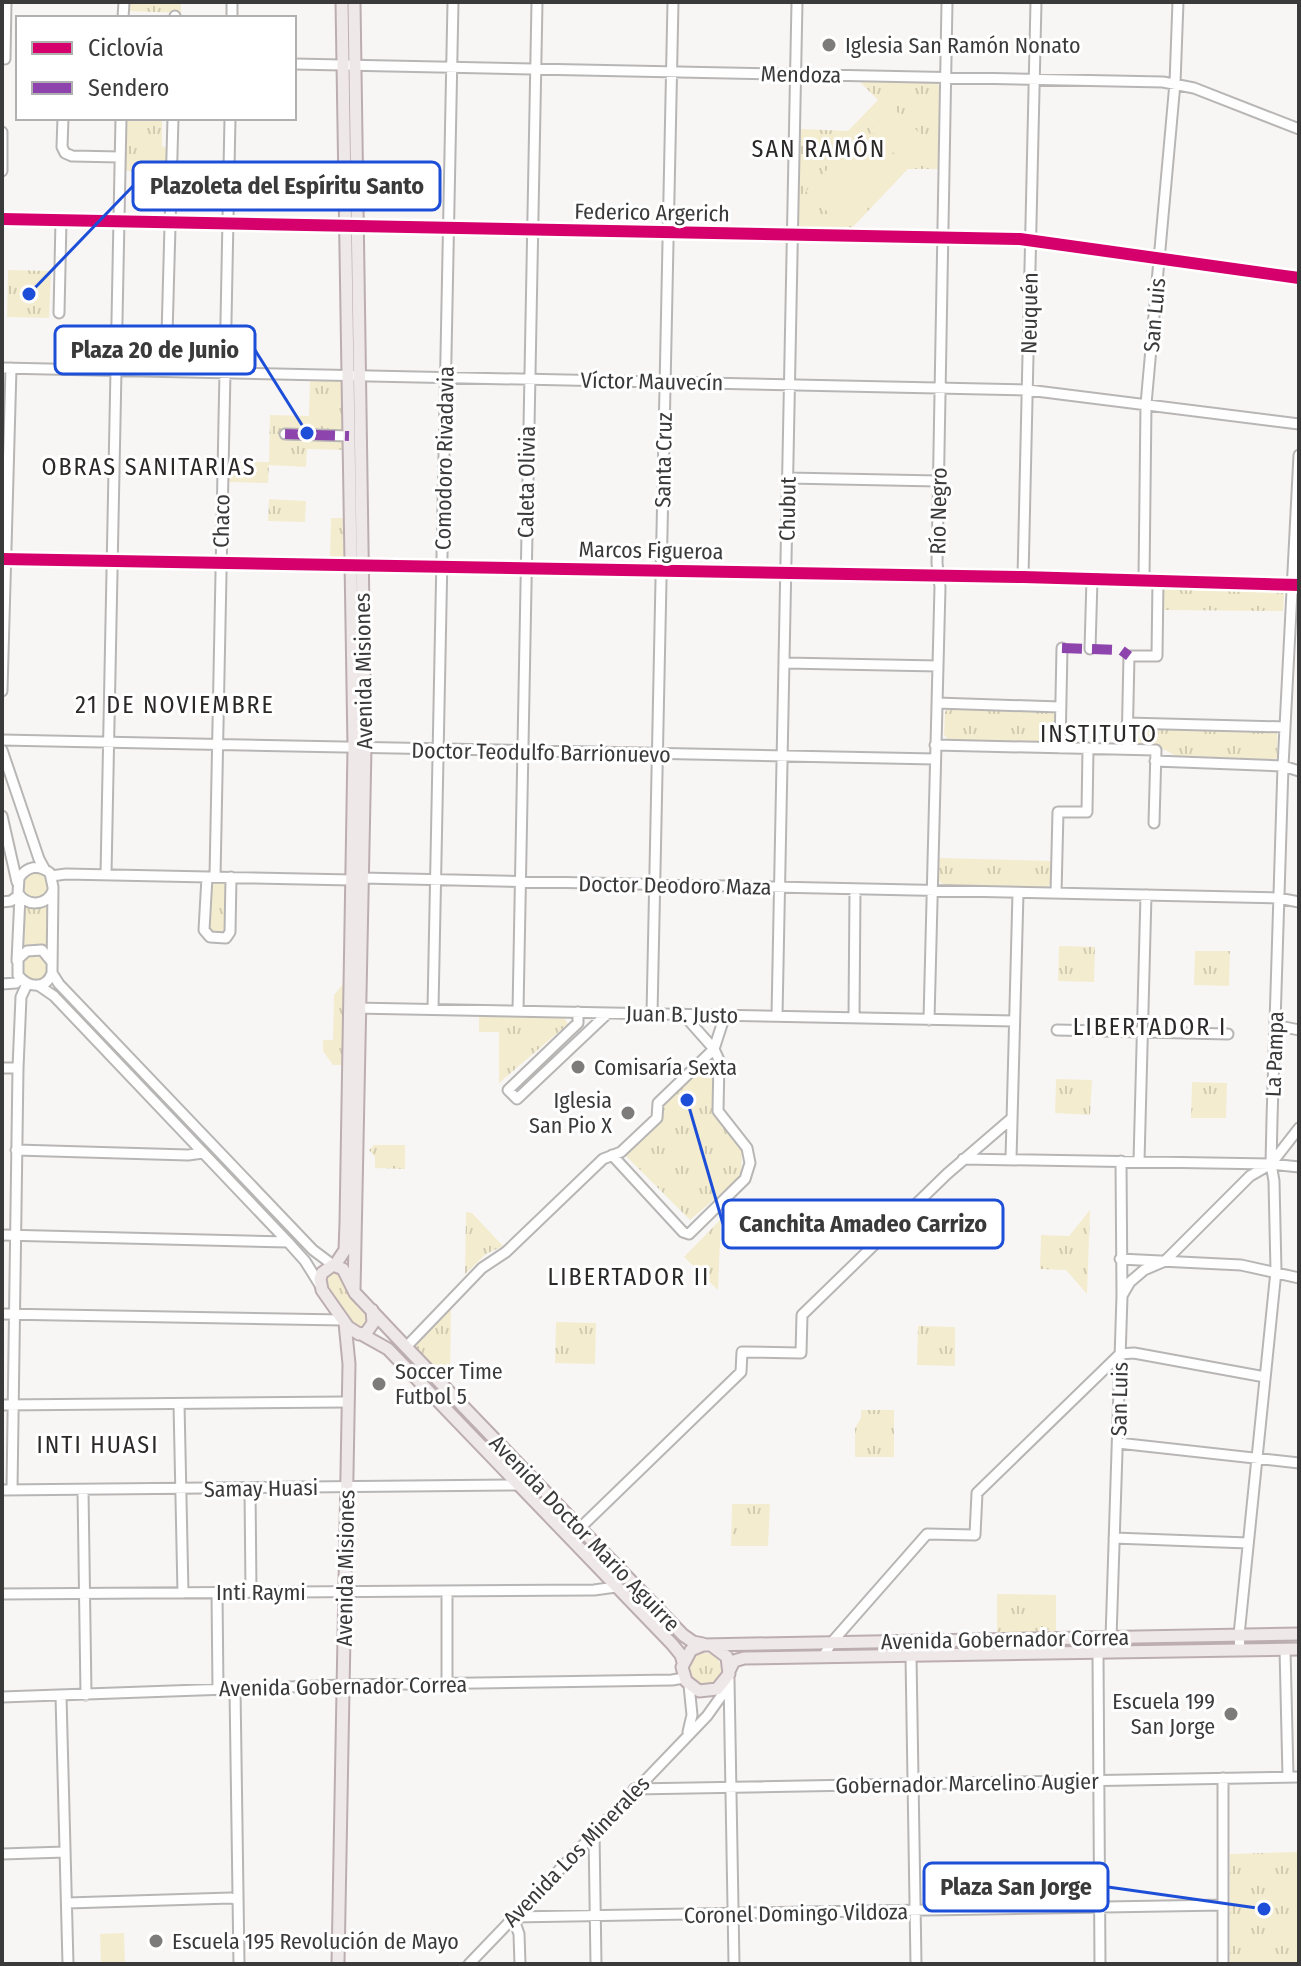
<svg xmlns="http://www.w3.org/2000/svg" width="1301" height="1966" font-family="'Fira Sans Condensed',sans-serif">
	<style>
		.grass { fill: url(#grass-tufts) }
		.garden { fill: #f3eccf }
		.lines { fill: none; stroke-linecap: round; stroke-linejoin: round }
		.minor-casing { stroke: #b8b6b5; stroke-width: 13 }
		.major-casing { stroke: #bcaeb0; stroke-width: 15 }
		.minor { stroke: #fefefe; stroke-width: 9 }
		.major { stroke: #efe8e8; stroke-width: 11 }
		.quiet { stroke: #8e44ad; stroke-width: 10; stroke-dasharray: 20 10; stroke-linecap: butt }
		.cycleway-casing { stroke: #fff; stroke-width: 17 }
		.cycleway { stroke: #d6006c; stroke-width: 12 }
		.poi-dot { fill: #7d7c7b; stroke: #fff; stroke-width: 3 }
		.labels { text-anchor: middle; stroke-width: 6; stroke-linejoin: round; paint-order: stroke }
		.poi-label { font-size: 22px; fill: #3b3a3a; stroke: #fff; text-anchor: start }
		.street-label { font-size: 22px; fill: #3b3a3a; stroke: #fff }
		.neighbourhood-label { font-size: 24px; letter-spacing: 2px; fill: #2b2828; stroke: #fff }
		.leader { fill: none; stroke: #1d4ed8; stroke-width: 3 }
		.callout-dot { fill: #1d4ed8; stroke: #fff; stroke-width: 3 }
		.callout { fill: #fff; stroke: #1d4ed8; stroke-width: 3 }
		.callout-label { font-size: 24px; text-anchor: middle; font-weight: bold; fill: #3b3a3a }
	</style>
	<defs>
		<pattern id="grass-tufts" width="24" height="20" patternUnits="userSpaceOnUse" patternTransform="scale(2)"><rect width="24" height="20" fill="#f3eccf"/><path d="M3 7l-1-3M5 7V3M7 7l1-3M15 17l-1-3M17 17v-4M19 17l1-3" fill="none" stroke="#d1cbb2"/></pattern>
	</defs>
	<rect width="100%" height="100%" fill="#f8f6f5"/>
	<!-- grass -->
	<path class="grass" d="M129,2h52v11l-53,-2z
		M858,80l74,2 6,2 3,7 -2,78h-31l-59,62 -44,-1 -7,-6 2,-95 48,2 30,-31z
		M126,118h36v28l6,3 -1,23 -42,-1z
		M8,270l43,1 -2,47 -42,-1z
		M310,379l31,2 3,69 -37,-1 -1,18 -37,-2 -1,18 -42,-1 1,-21 42,1 1,-47 39,1z
		M269,499l37,2 -1,21 -37,-1z
		M331,518h14l1,36 -6,5h-10z
		M1168,584l109,4 7,6 -1,17 -121,-1 1,-19z
		M949,707l103,3 4,3v22l-7,7 -100,-2 -5,-5 1,-23z
		M1137,727l137,4 3,2v24l-4,4 -91,-2 -25,-13 -24,-3 -1,-11z
		M939,858l113,3v21l-5,5 -103,-2 -5,-4z
		M23 885a13 13 0 1 1 26 0a13 13 0 1 1-26 0Z
		M214,883h10l4,5 -1,42 -4,3 -12,-1 -4,-3 3,-42z
		M49,902l-1,45 -14,-3 -13,4 2,-45z
		M1059,946l36,1 -1,35 -36,-1z
		M1195,951h35l-1,35 -35,-1z
		M22 967a13 13 0 1 1 26 0a13 13 0 1 1-26 0Z
		M347,979l-2,86h-12l-10,-14v-11h10l1,-45z
		M479,1015l85,2 4,7 -69,59v-51h-20z
		M711,1059l4,2 -1,52 28,37 -1,26 -51,44 -66,-66 36,-34 4,-16z
		M1056,1079l36,1 -2,35 -35,-2z
		M1192,1082l35,1 -1,35h-35z
		M374,1145h31v24l-30,-1v-11l-6,-7z
		M1090,1210l-3,84 -21,-24 -26,-1 1,-34 28,1z
		M466,1212l6,1 31,33 -17,8 -21,20z
		M721,1219l-3,71 -34,-33z
		M332,1271l8,1 17,35 11,10 -6,12 -11,-3 -2,-10 -22,-30 -2,-6z
		M451,1308l-1,75 -34,-34v-7z
		M556,1322l40,1 -1,41 -40,-1z
		M918,1326l37,1v39l-38,-1z
		M861,1410h33v47h-39v-29l6,-10z
		M732,1504h38l-2,42h-37z
		M997,1594l59,1v38l-59,1z
		M689 1669a16 16 0 1 1 32 0a16 16 0 1 1-32 0Z
		M1299,1852v112h-69v-110z"/>
	<!-- garden -->
	<path class="garden" d="M892,107l35,33 -23,23 -34,-33z
		M866,130l37,36 -60,61 -37,-36z
		M693,1079l14,15 -27,26 -14,-14z
		M124,1933l1,31h-24l-1,-30z"/>
	<g class="lines">
		<defs>
			<path id="minor" d="M123,18l1,-16
				M175,18v-2
				M232,18v-16
				M5,59l1,-57
				M294,64l869,18 31,6 105,41
				M63,118l-1,29 3,6 7,3 48,1
				M2,132v39
				M2,219l1018,20 279,39
				M59,313l2,-93
				M2,368l1026,22 271,34
				M166,371l7,-253
				M285,434l64,2
				M788,478l150,3
				M2,559l1021,18 276,8
				M1023,577l13,-575
				M1144,580l2,-176 29,-321 3,-81
				M1090,649l2,-70
				M785,663l153,3
				M2,691l9,-323
				M937,703l123,4
				M1127,723l158,4
				M2,740l933,19
				M935,745l221,5 -2,73
				M1060,748l2,-100
				M1127,749l2,-93h28l1,-76
				M2,750l37,109 6,11
				M1155,761l128,5 16,5
				M2,816l15,66
				M106,874l15,-756
				M51,876l15,-2 286,6 10,-2 916,20 21,4
				M207,877l-3,53 6,7 16,1 4,-6 1,-55
				M215,877l15,-759
				M1056,893l2,-81h29l1,-64
				M2,902l9,-1 8,-6
				M17,961l3,-65
				M51,961l-9,-11 -15,1 -9,8v16c10,13 28,15 34,-2l1,-86 -3,-14c-11,-9 -23,-7 -31,5l-1,15c9,14 28,13 35,-2
				M52,973l7,11 254,266 20,15
				M2,984l14,-1 5,-4
				M38,985l16,11 234,246 17,19 15,24
				M354,1008l660,13
				M433,1009l20,-1007
				M518,1011l19,-1009
				M578,1012v11l-70,67 9,9 91,-86
				M652,1014l21,-1012
				M777,1016l20,-1014
				M854,1018l1,-129
				M929,1020l11,-433 -3,-24 10,-561
				M1275,1025l24,5
				M1057,1030l171,4
				M2,1068h16
				M16,1150l172,5 15,-2
				M612,1155l71,77 6,2 56,-55 5,-16 -3,-15 -29,-37 1,-51 -5,-11 -31,-35
				M963,1159l308,5 28,3
				M1011,1159l7,-266
				M1139,1161l7,-266
				M2,1235l286,7
				M1120,1259l121,6 58,13
				M1123,1294l7,-12 14,-12 21,-9 85,-85 21,-12 28,-36
				M2,1314l341,6
				M406,1347l76,-79 24,-16 97,-93 18,-7 36,-34 1,-15 56,-54 11,-34
				M179,1404l4,189
				M2,1405l345,-3
				M1118,1443l181,20
				M250,1488l1,104
				M2,1490l517,-5
				M12,1490l6,-422 3,-71 6,-13
				M83,1490l3,205
				M580,1528l161,-156 1,-20 59,1 1,-38 145,-141 65,-56
				M1114,1538l134,5
				M447,1591v92
				M217,1592l1,98
				M2,1594l592,-4 22,-3
				M1285,1649l3,128
				M1240,1650l-1,-15 37,-364 -2,-90 -3,-17 1,-45 11,-353 16,-311
				M911,1656l5,308
				M823,1657l9,-15 95,-108 48,1 2,-42 143,-139 14,-1 131,24
				M729,1679l5,285
				M235,1689l4,275
				M61,1696l7,268
				M2,1697l341,-12 329,-5 12,-2
				M688,1732l4,-17 -3,-30
				M1223,1778v186
				M634,1789l665,-12
				M594,1832l2,132
				M2,1854l63,-2
				M67,1903l164,-5 7,2
				M469,1964l238,-248 15,-21 5,-16
				M520,1964l-1,-30 -6,-17 710,-12
				M1100,1964l-2,-311 13,-15 11,-342 -1,-135"/>
			<path id="major" d="M354,2l11,746 -11,543
				M335,1265l10,-15 1,-27 8,-475 -12,-746
				M372,1310l1,13 -7,10 -7,1 -11,-7 -26,-37 -2,-11 2,-6 11,-8 10,4 12,24 51,54 277,288 10,7 10,2
				M363,1335l25,14 284,295 9,11 2,7
				M711,1645l16,12 2,17 -12,15 -18,2 -13,-10 -4,-14 9,-17 12,-5 596,-11
				M730,1669l4,-8 10,-3 555,-9
				M338,1964l11,-600 -4,-41"/>
		</defs>
		<!-- minor casing -->
		<use href="#minor" class="minor-casing"/>
		<!-- major casing -->
		<use href="#major" class="major-casing"/>
		<!-- minor -->
		<use href="#minor" class="minor"/>
		<!-- major -->
		<use href="#major" class="major"/>
		<!-- quiet -->
		<path class="quiet" d="M285,434l64,2
			M1062,648l59,2 8,6"/>
		<defs>
			<path id="cycleway" d="M2,219l1018,20 279,39
				M2,559l1021,18 276,8"/>
		</defs>
		<!-- cycleway casing -->
		<use href="#cycleway" class="cycleway-casing"/>
		<!-- cycleway -->
		<use href="#cycleway" class="cycleway"/>
	</g>
	<!-- markers -->
	<g class="poi-dot">
		<circle cx="829" cy="45" r="8"/>
		<circle cx="578" cy="1067" r="8"/>
		<circle cx="628" cy="1113" r="8"/>
		<circle cx="379" cy="1384" r="8"/>
		<circle cx="1231" cy="1714" r="8"/>
		<circle cx="156" cy="1941" r="8"/>
	</g>
	<g class="labels">
		<!-- poi labels -->
		<g class="poi-label">
			<text x="845" y="53">Iglesia San Ramón Nonato</text>
			<text x="594" y="1075">Comisaría Sexta</text>
			<text x="612" y="1108" text-anchor="end">Iglesia<tspan x="612" dy="25">San Pio X</tspan></text>
			<text x="395" y="1379">Soccer Time<tspan x="395" dy="25">Futbol 5</tspan></text>
			<text x="1215" y="1709" text-anchor="end">Escuela 199<tspan x="1215" dy="25">San Jorge</tspan></text>
			<text x="172" y="1949">Escuela 195 Revolución de Mayo</text>
		</g>
		<!-- street labels -->
		<g class="street-label">
			<text transform="translate(801 74) rotate(1)" y="8">Mendoza</text>
			<text transform="translate(652 212) rotate(1)" y="8">Federico Argerich</text>
			<text transform="translate(1029 313) rotate(-89)" y="8">Neuquén</text>
			<text transform="translate(1154 315) rotate(-85)" y="8">San Luis</text>
			<text transform="translate(652 381) rotate(1)" y="8">Víctor Mauvecín</text>
			<text transform="translate(444 458) rotate(-89)" y="8">Comodoro Rivadavia</text>
			<text transform="translate(663 460) rotate(-89)" y="8">Santa Cruz</text>
			<text transform="translate(526 482) rotate(-89)" y="8">Caleta Olivia</text>
			<text transform="translate(787 509) rotate(-89)" y="8">Chubut</text>
			<text transform="translate(938 511) rotate(-89)" y="8">Río Negro</text>
			<text transform="translate(221 521) rotate(-89)" y="8">Chaco</text>
			<text transform="translate(651 550) rotate(1)" y="8">Marcos Figueroa</text>
			<text transform="translate(363 671) rotate(-91)" y="8">Avenida Misiones</text>
			<text transform="translate(541 752) rotate(1)" y="8">Doctor Teodulfo Barrionuevo</text>
			<text transform="translate(675 885) rotate(1)" y="8">Doctor Deodoro Maza</text>
			<text transform="translate(682 1014) rotate(1)" y="8">Juan B. Justo</text>
			<text transform="translate(1274 1054) rotate(-88)" y="8">La Pampa</text>
			<text transform="translate(1119 1399) rotate(-89)" y="8">San Luis</text>
			<text transform="translate(261 1488) rotate(-1)" y="8">Samay Huasi</text>
			<text transform="translate(585 1533) rotate(46)" y="8">Avenida Doctor Mario Aguirre</text>
			<text transform="translate(345 1568) rotate(-89)" y="8">Avenida Misiones</text>
			<text x="261" y="1600">Inti Raymi</text>
			<text transform="translate(1005 1639) rotate(-1)" y="8">Avenida Gobernador Correa</text>
			<text transform="translate(343 1686) rotate(-1)" y="8">Avenida Gobernador Correa</text>
			<text transform="translate(967 1783) rotate(-1)" y="8">Gobernador Marcelino Augier</text>
			<text transform="translate(576 1851) rotate(-46)" y="8">Avenida Los Minerales</text>
			<text transform="translate(796 1913) rotate(-1)" y="8">Coronel Domingo Vildoza</text>
		</g>
		<!-- neighbourhood labels -->
		<g class="neighbourhood-label">
			<text x="819" y="157">SAN RAMÓN</text>
			<text x="149" y="475">OBRAS SANITARIAS</text>
			<text x="175" y="713">21 DE NOVIEMBRE</text>
			<text x="1099" y="742">INSTITUTO</text>
			<text x="1150" y="1035">LIBERTADOR I</text>
			<text x="629" y="1285">LIBERTADOR II</text>
			<text x="98" y="1453">INTI HUASI</text>
		</g>
	</g>
	<!-- callouts -->
	<path class="leader" d="M29 294L133 186M307 433L255 350M687 1100L723 1224M1264 1909L1108 1887"/>
	<g class="callout-dot">
		<circle cx="29" cy="294" r="8"/>
		<circle cx="307" cy="433" r="8"/>
		<circle cx="687" cy="1100" r="8"/>
		<circle cx="1264" cy="1909" r="8"/>
	</g>
	<g class="callout">
		<rect x="133" y="162" width="307" height="48" rx="8"/>
		<rect x="55" y="326" width="200" height="48" rx="8"/>
		<rect x="723" y="1200" width="280" height="48" rx="8"/>
		<rect x="924" y="1863" width="184" height="48" rx="8"/>
	</g>
	<g class="callout-label">
		<text x="287" y="194">Plazoleta del Espíritu Santo</text>
		<text x="155" y="358">Plaza 20 de Junio</text>
		<text x="863" y="1232">Canchita Amadeo Carrizo</text>
		<text x="1016" y="1895">Plaza San Jorge</text>
	</g>
	<!-- border -->
	<rect width="1301" height="1966" fill="none" stroke="#3b3a3a" stroke-width="8"/>
	<!-- legend -->
	<rect x="16" y="16" width="280" height="104" fill="#ffffff" stroke="#b1b0b0" stroke-width="2"/>
	<rect x="32" y="42" width="40" height="12" fill="#d6006c" stroke="#b1b0b0" stroke-width="2"/>
	<text x="88" y="56" font-size="24" fill="#3b3a3a">Ciclovía</text>
	<rect x="32" y="82" width="40" height="12" fill="#8e44ad" stroke="#b1b0b0" stroke-width="2"/>
	<text x="88" y="96" font-size="24" fill="#3b3a3a">Sendero</text>
</svg>
